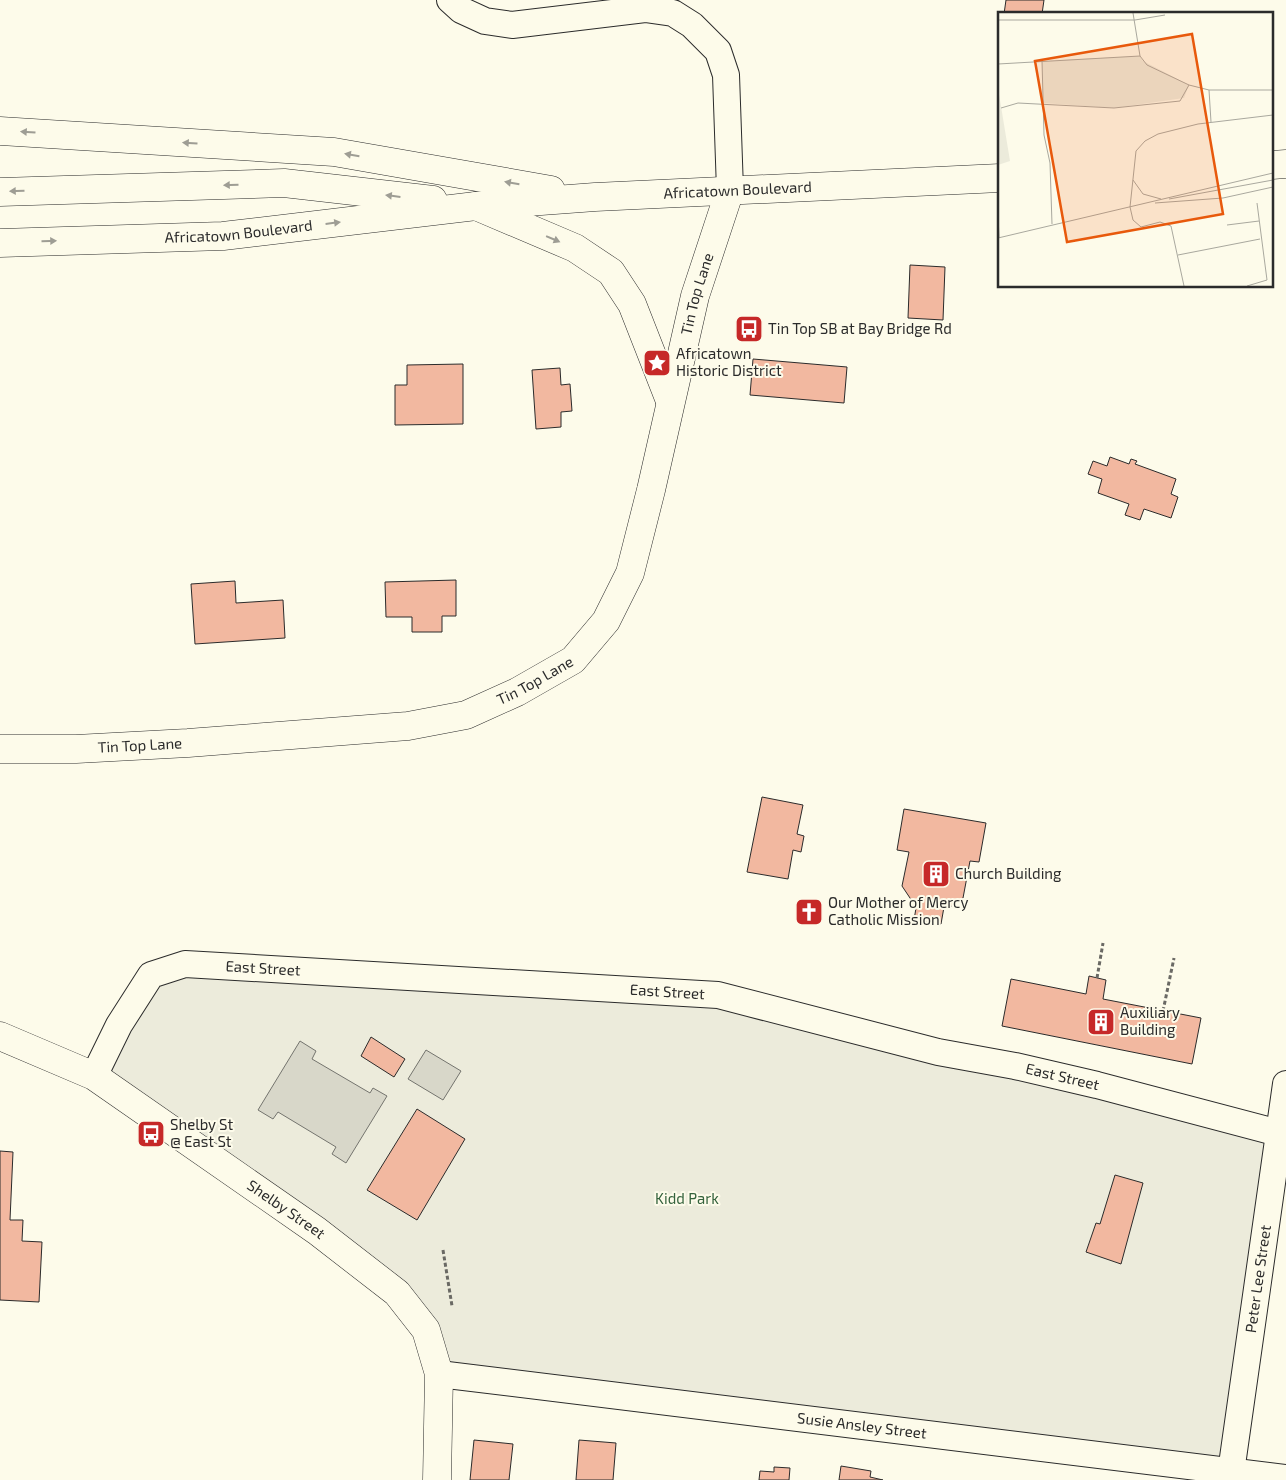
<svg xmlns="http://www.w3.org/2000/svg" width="1286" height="1480" font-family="'Exo 2',sans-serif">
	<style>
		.green { fill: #ecebdb; stroke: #74746e }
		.water { fill: #d8d7c9; stroke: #74746e }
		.building { fill: #f2b8a0; stroke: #2b2b2b }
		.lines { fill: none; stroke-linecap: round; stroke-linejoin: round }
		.minor-casing { stroke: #2b2b2b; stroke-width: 28 }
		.tertiary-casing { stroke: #2b2b2b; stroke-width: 29 }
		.primary-casing { stroke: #2b2b2b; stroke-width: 29 }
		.path { stroke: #6a6964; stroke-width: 3; stroke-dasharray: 4 2.5; stroke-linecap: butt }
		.minor { stroke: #fdfbea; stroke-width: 26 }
		.tertiary { stroke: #fdfbea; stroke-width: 28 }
		.primary { stroke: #fdfbea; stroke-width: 28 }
		.oneway { fill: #9e9d94 }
		.labels { text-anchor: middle; stroke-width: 4; stroke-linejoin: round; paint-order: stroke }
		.street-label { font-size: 15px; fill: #2b2b2b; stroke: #fdfbea }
		.poi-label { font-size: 15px; fill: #2b2b2b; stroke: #fdfbea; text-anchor: start }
		.park-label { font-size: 15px; fill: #34623c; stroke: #fdfbea }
		.inset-road { fill: none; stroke: #a9a89e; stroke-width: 1 }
		.view { fill: #e8590c; fill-opacity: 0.15; stroke: #e8590c; stroke-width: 2.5 }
		.inset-edge { fill: none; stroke: #2b2b2b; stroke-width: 2.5 }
	</style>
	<rect width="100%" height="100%" fill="#fdfbea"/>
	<!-- green -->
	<path class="green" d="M151,975l567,20 560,138 -47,339 -792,-98 -13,-44 -332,-254z"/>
	<!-- water -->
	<path class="water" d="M300,1041l16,10 -4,8 58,34 3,-5 14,8 -41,67 -14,-9 4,-7 -58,-35 -5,7 -15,-9z
		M426,1050l35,21 -18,29 -35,-21z"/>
	<!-- building -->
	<path class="building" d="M1006,0h38l-2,14h-38z
		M910,265l35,2 -2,53 -35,-2z
		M753,359l94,8 -3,36 -94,-8z
		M463,364v60l-68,1v-40h12v-20z
		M560,368l1,17 9,-1 2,27 -11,1v15l-25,2 -4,-59z
		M1110,457l19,7 2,-5 6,2 -2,3 41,15 -5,15 7,3 -7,21 -27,-9 -4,11 -15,-5 4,-11 -31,-11 4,-14 -14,-5 5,-13 14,5z
		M456,580v36h-14v16h-30v-15h-26l-1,-35z
		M235,581l1,22 47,-3 2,38 -90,6 -4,-60z
		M762,797l41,8 -6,29 7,2 -3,16 -8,-2 -5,29 -41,-7z
		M904,809l82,14 -7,39 -9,-1 -7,37 -14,10 -5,-1 -3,17 -27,-4 3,-18 -5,-1 -10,-15 7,-34 -12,-2z
		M1089,976l17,4 -3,19 98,19 -9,46 -190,-38 9,-47 75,15z
		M371,1037l34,22 -11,18 -33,-21z
		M417,1109l48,30 -48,81 -50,-30z
		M0,1151l13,1 -3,68h13l-1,21 20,1 -3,60 -39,-2z
		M1115,1175l28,8 -22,81 -35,-12 10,-29 4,1z
		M474,1440l39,4 -4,36h-39z
		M579,1440l37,3 -3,37h-37z
		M841,1466l30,5 -1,6 13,3h-44z
		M774,1467l16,1 -1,12h-30l1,-9 14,1z"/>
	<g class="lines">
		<defs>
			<g id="minor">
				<path d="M450,0l11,10 24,11 27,4 133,-16 28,4 19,12 26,26 8,24 4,115"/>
				<path id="s1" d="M94,1076l25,-51 32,-50 34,-11 533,31 220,57 77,14 82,19 189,50"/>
				<path id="s2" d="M439,1374l847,104"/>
				<path id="s3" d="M1231,1472l55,-388"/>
			</g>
			<g id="tertiary">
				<path d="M476,206l99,42 36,24 21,32 38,97"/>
				<path id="s4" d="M0,749h76l112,-6 220,-17 58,-11 51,-23 56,-32 33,-39 24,-48 21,-83 44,-194 35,-106"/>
				<path id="s5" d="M0,1036l94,40 223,155 80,62 29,37 13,44 -2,106"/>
			</g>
			<g id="primary">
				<path d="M0,131l334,21 217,38"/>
				<path d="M1272,165l14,-1"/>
				<path d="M0,192l284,-9 149,17"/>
				<path id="s6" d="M0,243l223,-7 253,-30 119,-9 405,-19"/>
			</g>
		</defs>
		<!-- minor casing -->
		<use href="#minor" class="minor-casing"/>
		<!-- tertiary casing -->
		<use href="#tertiary" class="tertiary-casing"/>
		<!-- primary casing -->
		<use href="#primary" class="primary-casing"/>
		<!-- path -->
		<path class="path" d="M1097,978l6,-35
			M1163,1011l11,-53
			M443,1250l9,56"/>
		<!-- minor -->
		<use href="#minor" class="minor"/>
		<!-- tertiary -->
		<use href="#tertiary" class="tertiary"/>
		<!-- primary -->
		<use href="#primary" class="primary"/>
	</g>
	<!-- one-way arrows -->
	<defs><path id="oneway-solid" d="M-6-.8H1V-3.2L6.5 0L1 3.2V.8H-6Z" transform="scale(1.25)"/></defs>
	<g class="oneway">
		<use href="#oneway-solid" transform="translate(28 132) rotate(-176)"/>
		<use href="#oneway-solid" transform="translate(190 143) rotate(-176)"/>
		<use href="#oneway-solid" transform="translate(352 155) rotate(-170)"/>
		<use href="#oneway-solid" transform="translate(512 183) rotate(-170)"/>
		<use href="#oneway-solid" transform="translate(231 185) rotate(178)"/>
		<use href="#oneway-solid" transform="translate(17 191) rotate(178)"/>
		<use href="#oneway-solid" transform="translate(393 196) rotate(-173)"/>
		<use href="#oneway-solid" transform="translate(333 223) rotate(-7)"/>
		<use href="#oneway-solid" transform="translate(553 239) rotate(23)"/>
		<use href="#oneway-solid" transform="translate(49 241) rotate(-2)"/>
	</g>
	<!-- icons -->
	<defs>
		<symbol id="bus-square" viewBox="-11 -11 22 22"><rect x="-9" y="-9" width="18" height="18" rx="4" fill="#c62828" stroke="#fdfbea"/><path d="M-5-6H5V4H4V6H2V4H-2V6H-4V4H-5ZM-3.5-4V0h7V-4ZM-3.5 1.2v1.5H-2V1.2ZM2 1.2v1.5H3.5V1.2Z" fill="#fff"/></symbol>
		<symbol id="sight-square" viewBox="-11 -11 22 22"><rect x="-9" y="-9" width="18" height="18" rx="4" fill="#c62828" stroke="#fdfbea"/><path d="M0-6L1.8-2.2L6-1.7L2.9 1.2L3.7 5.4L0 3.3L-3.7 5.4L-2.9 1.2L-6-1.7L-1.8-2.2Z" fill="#fff"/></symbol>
		<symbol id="building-square" viewBox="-11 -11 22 22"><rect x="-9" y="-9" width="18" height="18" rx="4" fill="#c62828" stroke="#fdfbea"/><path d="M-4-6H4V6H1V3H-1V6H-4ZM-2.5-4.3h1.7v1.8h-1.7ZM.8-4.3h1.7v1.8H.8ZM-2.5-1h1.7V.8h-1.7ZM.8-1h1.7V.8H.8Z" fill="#fff"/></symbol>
		<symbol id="church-square" viewBox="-11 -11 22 22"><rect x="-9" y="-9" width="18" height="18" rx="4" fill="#c62828" stroke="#fdfbea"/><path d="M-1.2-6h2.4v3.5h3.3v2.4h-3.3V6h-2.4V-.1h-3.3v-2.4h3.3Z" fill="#fff"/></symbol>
	</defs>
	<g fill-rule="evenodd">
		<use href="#bus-square" x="733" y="313" width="32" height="32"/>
		<use href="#sight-square" x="641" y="347" width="32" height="32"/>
		<use href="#building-square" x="920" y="858" width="32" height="32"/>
		<use href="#church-square" x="793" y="896" width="32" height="32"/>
		<use href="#building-square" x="1085" y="1006" width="32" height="32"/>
		<use href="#bus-square" x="135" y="1118" width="32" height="32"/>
	</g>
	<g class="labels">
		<!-- street labels -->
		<g class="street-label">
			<text dy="5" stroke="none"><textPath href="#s6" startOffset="740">Africatown Boulevard</textPath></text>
			<text dy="5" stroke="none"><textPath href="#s6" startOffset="239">Africatown Boulevard</textPath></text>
			<text dy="5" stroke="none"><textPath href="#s4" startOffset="980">Tin Top Lane</textPath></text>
			<text dy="5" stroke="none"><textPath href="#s4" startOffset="545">Tin Top Lane</textPath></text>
			<text dy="5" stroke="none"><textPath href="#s4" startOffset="140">Tin Top Lane</textPath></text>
			<text dy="5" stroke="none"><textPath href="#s1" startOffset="230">East Street</textPath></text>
			<text dy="5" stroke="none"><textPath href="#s1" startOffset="635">East Street</textPath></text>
			<text dy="5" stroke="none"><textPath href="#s1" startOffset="1040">East Street</textPath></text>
			<text dy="5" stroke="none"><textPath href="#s5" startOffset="336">Shelby Street</textPath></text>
			<text dy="5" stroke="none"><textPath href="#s3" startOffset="195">Peter Lee Street</textPath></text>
			<text dy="5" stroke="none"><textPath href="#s2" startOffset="426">Susie Ansley Street</textPath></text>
		</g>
		<!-- poi labels -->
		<g class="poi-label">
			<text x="768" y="334">Tin Top SB at Bay Bridge Rd</text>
			<text x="676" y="359">Africatown<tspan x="676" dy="17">Historic District</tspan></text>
			<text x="955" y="879">Church Building</text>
			<text x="828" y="908">Our Mother of Mercy<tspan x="828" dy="17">Catholic Mission</tspan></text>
			<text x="1120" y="1018">Auxiliary<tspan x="1120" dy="17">Building</tspan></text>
			<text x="170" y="1130">Shelby St<tspan x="170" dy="17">@ East St</tspan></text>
		</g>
		<!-- park labels -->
		<g class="park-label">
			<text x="687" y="1204">Kidd Park</text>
		</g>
	</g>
	<!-- overview -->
	<g transform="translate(998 12)">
		<rect width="275" height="275" fill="#fdfbea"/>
		<path d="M142,44l3,5 46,24 -5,13 -70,10 -71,-5 -1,-42zM0,76l12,73 -12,4z" fill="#ecebdb"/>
		<path class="inset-road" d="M135,1l7,43 7,9 42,20 20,5h64M0,8h137l30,-5M44,49l2,74 6,28 2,61M0,52l142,-8M211,78l2,32M3,96l17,-5 96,5 66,-7 9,-16M135,168l10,14 18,5M171,187l104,-19M157,191l68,-5 50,-11M0,203l1,23M229,213l32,-4M0,226l275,-65M180,243l82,-16M186,274l-13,-60 -11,-4 -19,5 -8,-7 -3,-13 6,-56 9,-10 13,-7 40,-10 75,-9M249,274l20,-6 -10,-77"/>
		<path class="view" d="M194,22l31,180 -156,28 -32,-181z"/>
		<rect width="275" height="275" class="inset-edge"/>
	</g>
</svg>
